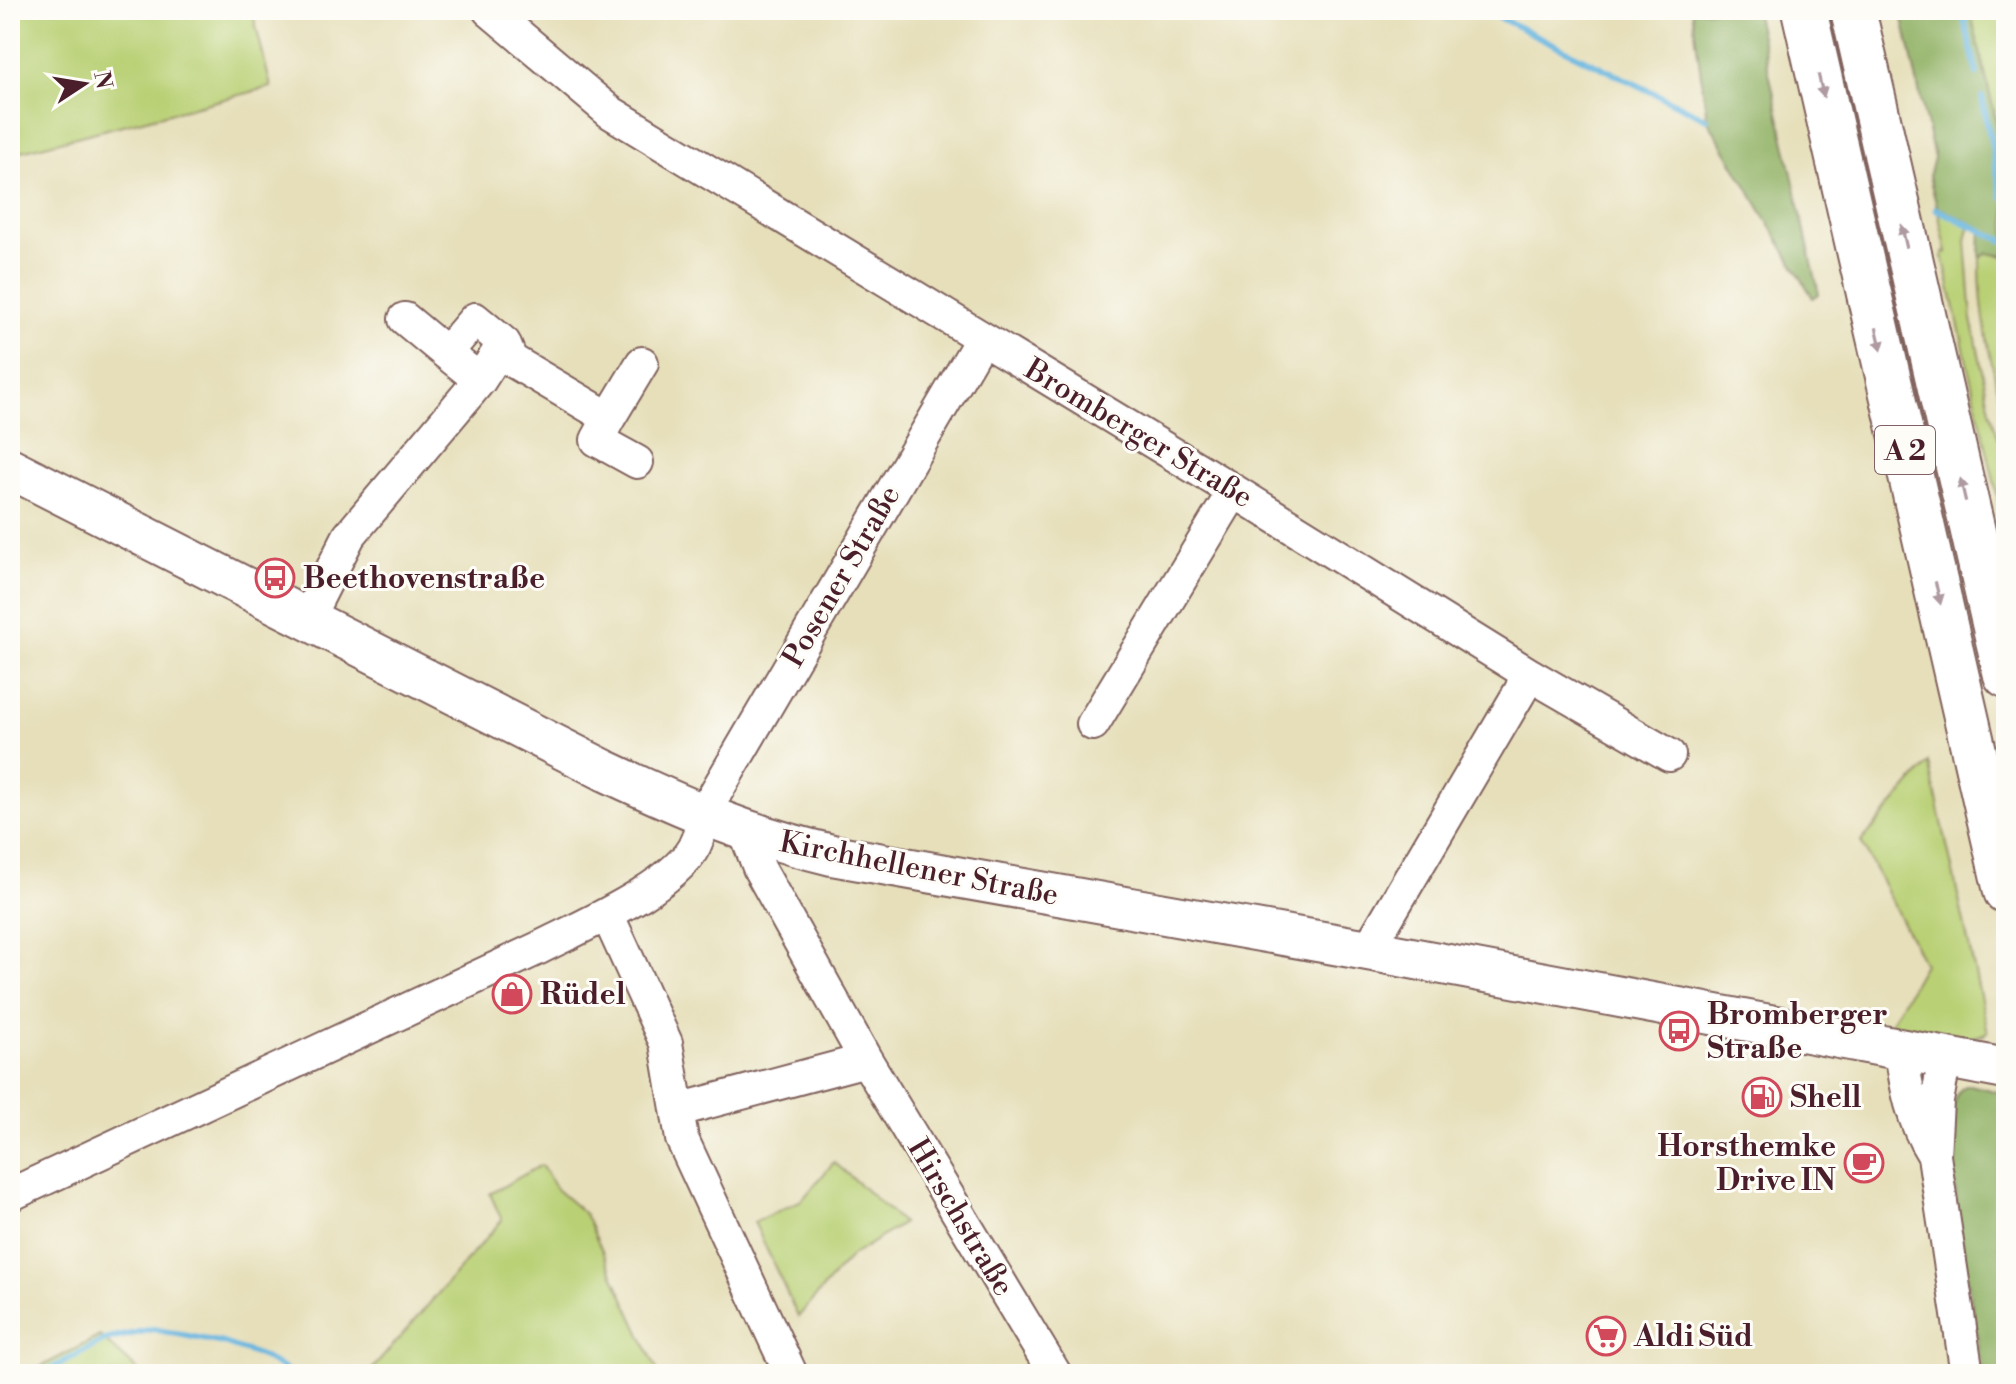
<svg xmlns="http://www.w3.org/2000/svg" width="2016" height="1384" font-family="'Libre Bodoni',serif">
	<style>
		.green { fill: #b9d075; stroke: #827850; stroke-width: 2 }
		.forest { fill: #92b266; stroke: #6e6848; stroke-width: 2 }
		.lines { fill: none; stroke-linecap: round; stroke-linejoin: round }
		.stream { stroke: #63b4de; stroke-width: 6 }
		.minor-casing { stroke: #81625d; stroke-width: 36 }
		.major-casing { stroke: #81625d; stroke-width: 44 }
		.highway-casing { stroke: #81625d; stroke-width: 48 }
		.minor { stroke: #fff; stroke-width: 32 }
		.major { stroke: #fff; stroke-width: 40 }
		.highway { stroke: #fff; stroke-width: 44 }
		.oneway { fill: #ae9aa0 }
		.labels { text-anchor: middle; stroke-width: 6; stroke-linejoin: round; paint-order: stroke }
		.shield { fill: #fdfcf7; stroke: #806168; stroke-width: 2 }
		.shield-label { font-size: 28px; font-weight: bold; fill: #4a1f2b }
		.street-label { font-size: 30px; fill: #4a1f2b; stroke: #fdfcf7 }
		.poi-label { font-size: 30px; font-weight: bold; fill: #4a1f2b; stroke: #fdfcf7; text-anchor: start }
	</style>
	<rect width="100%" height="100%" fill="#fdfcf7"/>
	<filter id="ink" filterUnits="userSpaceOnUse"><feTurbulence type="fractalNoise" baseFrequency=".0125" numOctaves="2"/><feDisplacementMap in="SourceGraphic" scale="16" xChannelSelector="R" yChannelSelector="G"/><feConvolveMatrix kernelMatrix="1 2 1 2 8 2 1 2 1" color-interpolation-filters="sRGB"/></filter>
	<filter id="wash" filterUnits="userSpaceOnUse"><feTurbulence type="fractalNoise" baseFrequency=".006" numOctaves="4" result="noise"/><feDisplacementMap in="SourceGraphic" scale="32" xChannelSelector="R" yChannelSelector="G"/><feGaussianBlur stdDeviation="1.8" result="paint"/><feColorMatrix in="noise" values="0 0 0 0 0 0 0 0 0 0 0 0 0 0 0 0 0 1.4 0 .05"/><feComposite in="paint" operator="in"/></filter>
	<g filter="url(#wash)">
		<rect width="100%" height="100%" fill="#e6dfba"/>
		<!-- green -->
		<path class="green" d="M10,10h242l19,77 -261,67z
			M1970,10h36v153z
			M1937,207l33,16 -4,18 6,78 18,91 16,53v71l-63,-278v-3h4z
			M1987,253l19,3v166c-14,-54 -27,-107 -26,-164z
			M1929,763l59,269c-29,15 -69,0 -100,-5l36,-63 -63,-122z
			M834,1162l69,61 -53,34 -52,60 -44,-95 48,-22z
			M541,1165l15,24 29,25 74,160h-291l134,-154 -12,-26z
			M100,1336l42,38h-115z"/>
		<!-- forest -->
		<path class="forest" d="M1692,10h63l64,284 -6,4 -106,-179z
			M1901,10h69l36,153v93l-19,-3 -7,5 1,-30 -44,-21 -8,-31 5,-18z
			M1970,1085l36,9v280h-23c-10,-66 -23,-132 -29,-198 -2,-20 -5,-42 -2,-62 1,-13 5,-27 18,-29z"/>
		<g class="lines">
			<!-- stream -->
			<path class="stream" d="M1484,10l223,109
				M1962,10l15,64
				M1982,97l20,100
				M1936,209l70,33
				M42,1374l63,-34 48,-11 70,14 38,13 32,18"/>
		</g>
	</g>
	<g filter="url(#ink)">
		<g class="lines">
			<defs>
				<path id="minor" d="M489,10l121,102 624,379 293,182 -6,17 -153,260
					M405,319l41,34
					M480,380l-34,-27 29,-34 29,24
					M609,418l-12,22 40,22
					M307,619l42,-83 131,-156 24,-37 7,17 98,58 33,-55
					M1527,673l142,82
					M1093,724l141,-233
					M745,832l15,38 106,190 189,314
					M607,914l59,129 16,96 109,235
					M1901,1050c5,37 11,71 32,104
					M1945,1058l-8,43 -3,55 33,218
					M678,1110l188,-50
					M10,1195l529,-247c39,-20 144,-65 158,-108 3,-7 4,-16 5,-24l280,-478"/>
				<path id="major" d="M10,468l594,302c78,37 142,65 228,85l536,95 638,119"/>
				<path id="highway" d="M1804,10l202,881
					M1853,10l153,665"/>
			</defs>
			<!-- minor casing -->
			<use href="#minor" class="minor-casing"/>
			<!-- major casing -->
			<use href="#major" class="major-casing"/>
			<!-- highway casing -->
			<use href="#highway" class="highway-casing"/>
			<!-- minor -->
			<use href="#minor" class="minor"/>
			<!-- major -->
			<use href="#major" class="major"/>
			<!-- highway -->
			<use href="#highway" class="highway"/>
		</g>
		<!-- one-way arrows -->
		<defs><path id="oneway-solid" d="M-6-.8H1V-3.2L6.5 0L1 3.2V.8H-6Z" transform="scale(2)"/></defs>
		<g class="oneway">
			<use href="#oneway-solid" transform="translate(1821 86) rotate(77)"/>
			<use href="#oneway-solid" transform="translate(1904 236) rotate(-103)"/>
			<use href="#oneway-solid" transform="translate(1879 339) rotate(77)"/>
			<use href="#oneway-solid" transform="translate(1963 490) rotate(-103)"/>
			<use href="#oneway-solid" transform="translate(1938 593) rotate(77)"/>
		</g>
	</g>
	<!-- icons -->
	<defs>
		<symbol id="bus-ring" viewBox="-11 -11 22 22"><circle r="9.5" fill="#fdfcf7" stroke="#d1495b" stroke-width="1.5"/><path d="M-5-6H5V4H4V6H2V4H-2V6H-4V4H-5ZM-3.5-4V0h7V-4ZM-3.5 1.2v1.5H-2V1.2ZM2 1.2v1.5H3.5V1.2Z" fill="#d1495b"/></symbol>
		<symbol id="shop-ring" viewBox="-11 -11 22 22"><circle r="9.5" fill="#fdfcf7" stroke="#d1495b" stroke-width="1.5"/><path d="M-5-2.5h2.3a2.7 3.5 0 0 1 5.4 0H5L5.5 6h-11ZM-1.5-2.5h3a1.5 2.3 0 0 0-3 0Z" fill="#d1495b"/></symbol>
		<symbol id="fuel-ring" viewBox="-11 -11 22 22"><circle r="9.5" fill="#fdfcf7" stroke="#d1495b" stroke-width="1.5"/><path d="M-5.5-6h7V0h2V4h1.3V-2.5L3-4.5l.8-.8L6-3V5H2.5V1h-1V6h-7ZM-4.2-4.7v3.2H.2V-4.7Z" fill="#d1495b"/></symbol>
		<symbol id="cafe-ring" viewBox="-11 -11 22 22"><circle r="9.5" fill="#fdfcf7" stroke="#d1495b" stroke-width="1.5"/><path d="M-5.5-4.5H6V0H3Q3 3.5 0 3.5H-2.5Q-5.5 3.5-5.5 0ZM3-3.2v2h1.7v-2ZM-6 4.5H4V6H-6Z" fill="#d1495b"/></symbol>
		<symbol id="supermarket-ring" viewBox="-11 -11 22 22"><circle r="9.5" fill="#fdfcf7" stroke="#d1495b" stroke-width="1.5"/><path d="M-6-5.5h2.5l.6 2H6L4.5 2H-2.5L-4.4-4H-6ZM-1.5 3.2a1.3 1.3 0 1 0 .1 0ZM3 3.2a1.3 1.3 0 1 0 .1 0Z" fill="#d1495b"/></symbol>
	</defs>
	<g fill-rule="evenodd">
		<use href="#bus-ring" x="253" y="556" width="44" height="44"/>
		<use href="#shop-ring" x="490" y="972" width="44" height="44"/>
		<use href="#bus-ring" x="1657" y="1009" width="44" height="44"/>
		<use href="#fuel-ring" x="1740" y="1075" width="44" height="44"/>
		<use href="#cafe-ring" x="1842" y="1141" width="44" height="44"/>
		<use href="#supermarket-ring" x="1584" y="1314" width="44" height="44"/>
	</g>
	<g class="labels">
		<!-- shield labels -->
		<rect class="shield" x="1875" y="426" width="60" height="48" rx="6"/>
		<g class="shield-label">
			<text x="1905" y="460">A 2</text>
		</g>
		<!-- street labels -->
		<g class="street-label">
			<text transform="translate(1139 433) rotate(31)" y="10">Bromberger Straße</text>
			<text transform="translate(841 576) rotate(-60)" y="10">Posener Straße</text>
			<text transform="translate(919 868) rotate(11)" y="10">Kirchhellener Straße</text>
			<text transform="translate(961 1217) rotate(59)" y="10">Hirschstraße</text>
		</g>
		<!-- poi labels -->
		<g class="poi-label">
			<text x="303" y="588">Beethovenstraße</text>
			<text x="540" y="1004">Rüdel</text>
			<text x="1707" y="1024">Bromberger<tspan x="1707" dy="34">Straße</tspan></text>
			<text x="1790" y="1107">Shell</text>
			<text x="1836" y="1156" text-anchor="end">Horsthemke<tspan x="1836" dy="34">Drive IN</tspan></text>
			<text x="1634" y="1346">Aldi Süd</text>
		</g>
	</g>
	<!-- margin -->
	<rect width="2016" height="1384" fill="none" stroke="#fdfcf7" stroke-width="40"/>
	<!-- north arrow -->
	<g transform="translate(84 84) rotate(78)" stroke="#fdfcf7" stroke-width="6" paint-order="stroke">
	<path d="M0-6L14 30L0 20L-14 30Z" fill="#4a1f2b"/>
	<text y="-12" font-size="22" font-weight="bold" text-anchor="middle" fill="#4a1f2b">N</text>
	</g>
</svg>
